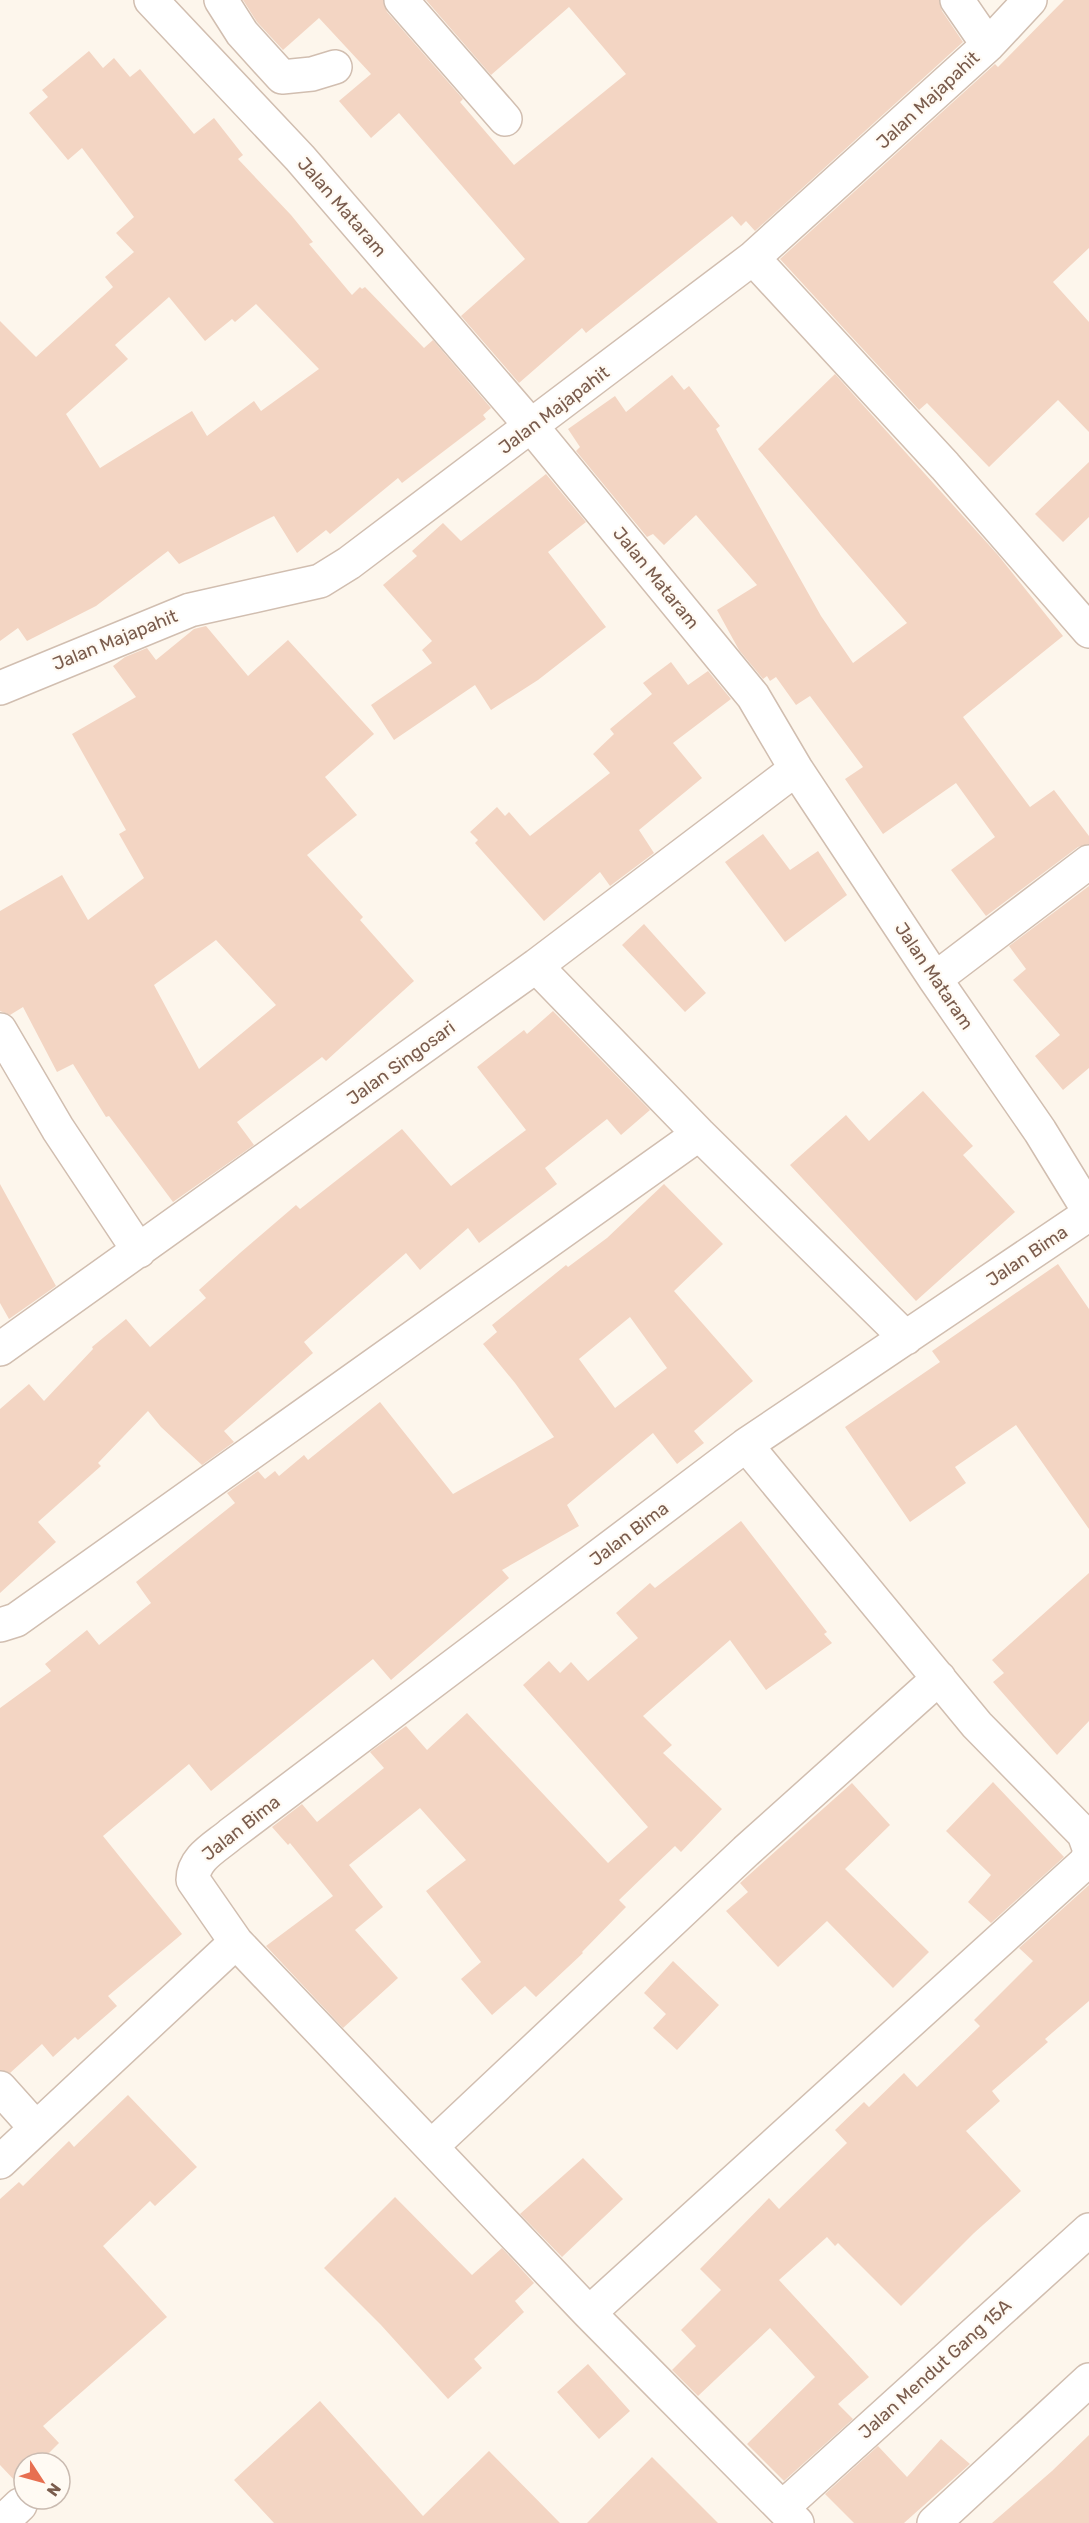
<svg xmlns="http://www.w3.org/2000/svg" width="1089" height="2523" font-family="Rubik,sans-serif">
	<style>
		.building { fill: #f3d5c3; fill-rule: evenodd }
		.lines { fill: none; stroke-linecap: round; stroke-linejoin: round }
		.minor-casing { stroke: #d1beb0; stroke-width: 36 }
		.minor { stroke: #fff; stroke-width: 33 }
		.labels { text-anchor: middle; stroke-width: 4.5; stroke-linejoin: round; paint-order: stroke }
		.street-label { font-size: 18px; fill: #7a5c4d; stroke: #fffaf3 }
	</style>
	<rect width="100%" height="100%" fill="#fdf6ec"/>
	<!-- building -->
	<path class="building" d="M243,0h140l4,12 76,87 -3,3 54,63 112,-91 -57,-67 -78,68 -65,-75h513l3,11 21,31 -208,189 -9,-10 -5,5 -9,-10 -146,117 -4,-5 -63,55 -58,-67 64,-57 -126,-146 -28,25 -32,-37 32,-27 -52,-56 -36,32 -26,-28z
		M1064,0h25v248l-36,34 36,40v110l-31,-32 -69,67 -62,-64 -8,7 -139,-151 215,-195 3,3z
		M89,51l14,17 11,-10 16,19 10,-8 54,65 20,-16 29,37 -5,4 53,56 22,27 -4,2 43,51 8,-8 2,2 3,-2 59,61 9,-8 58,68 -8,7 3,4 -84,64 -4,-5 -68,56 -4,-4 -29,23 -23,-37 -95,48 -11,-13 -72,55 -69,35 -9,-13 -18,13v-320l36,36 77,-70 -8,-10 29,-25 -18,-19 18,-16 -52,-69 -14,12 -39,-47 19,-16 -6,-7zM169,297l36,44 27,-22 3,3 21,-18 63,65 -58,42 -7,-10 -47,35 -15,-25 -92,57 -34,-54 62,-55 -13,-14z
		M835,374l163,181 65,81 -100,81 67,90 24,-17 35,46v8l-11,3 -92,69 -35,-46 44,-33 -39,-54 -73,51 -38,-55 18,-12 -53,-71 -14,9 -20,-28 -6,4 -3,-5 -4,3 -24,-29 -22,-40 40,-25 -61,-70 -32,30 -11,-11 -6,3 -71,-86 4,-4 -12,-18 47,-33 11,16 46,-37 12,15 5,-4 31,40 -4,3 105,187 32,47 54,-40 -149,-174z
		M1089,462v55l-26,25 -28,-28z
		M546,474l40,48 -38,30 58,75 -68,53 -47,30 -16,-25 -81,55 -23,-35 61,-42 -10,-13 10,-9 -49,-56 34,-29 -5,-5 31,-28 18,18z
		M206,626l42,50 40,-36 86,94 -49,43 32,38 -50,40 56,62 -3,3 54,61 -88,80 -4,-4 -85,65 17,23 -81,57 -64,-86 -3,1 -33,-53 -16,8 -34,-65 -13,8 -10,-4v-100l62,-36 26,45 56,-42 -25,-44 7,-4 -54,-96 64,-37 -23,-31 12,-9 22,-9 9,12 38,-31zM216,940l60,65 -77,64 -45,-84z
		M671,662l17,23 20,-14 23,28 -58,44 29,35 -63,52 15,23 -44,33 -10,-14 -56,49 -69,-78 3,-3 -8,-8 27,-25 8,9 4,-4 21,24 80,-63 -17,-19 21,-20 -4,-5 42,-35 -9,-11z
		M763,834l27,36 28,-19 29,44 -62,47 -60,-80z
		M1089,886v182l-26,22 -28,-34 25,-21 -47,-55 13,-11 -17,-23z
		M644,924l62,69 -21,19 -63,-67z
		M553,1011l97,99 -29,25 -14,-16 -62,49 12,16 -78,59 -11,-15 -48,42 -14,-17 -102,89 9,11 -89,78 10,11 -32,23 -41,-38 -13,-16 -50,52 3,3 -63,56 18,20 -56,51v-184l29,-25 15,17 49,-52 -1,-2 34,-28 24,28 56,-49 -7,-8 41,-37 56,-48 4,4 102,-80 49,57 75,-56 -49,-63 47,-37 3,4z
		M923,1091l50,55 -10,9 52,57 -99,89 -126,-136 56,-50 23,26z
		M0,1184l56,102 -47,33 -9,-16z
		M664,1184l59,60 -49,47 79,90 -59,50 10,12 -27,21 -24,-31 -86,72 12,21 -77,44 7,8 -118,102 -18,-21 -162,132 -22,-27 -86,72 79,98 -74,62 9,10 -39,34 -3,-3 -22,20 -11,-13 -32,29 -10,-3v-362l51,-37 -6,-7 42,-34 12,15 52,-42 -15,-21 99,-79 -8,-10 31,-22 7,8 10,-8 4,5 25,-21 4,5 72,-58 73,92 101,-57 -39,-54 -32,-39 14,-12 -5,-7 74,-60 2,2 39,-29zM630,1317l37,51 -52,40 -36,-49z
		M1058,1264l31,45v220l-73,-104 -61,42 11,16 -56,39 -65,-95 95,-65 -8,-11z
		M741,1521l86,111 -3,2 8,9 -66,47 -36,-50 -87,76 29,29 -9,8 59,56 -41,43 -6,-6 -56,54 7,7 -44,45 1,1 -47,44 -11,-11 -33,29 -31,-36 20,-17 -55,-71 40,-31 -46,-52 -71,57 34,42 -28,23 43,48 -55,50 -77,-82 67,-50 -43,-53 -2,2 -16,-18 30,-23 15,18 67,-54 -14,-16 36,-26 21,24 40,-37 141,150 40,-36 -125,-142 26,-24 11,12 11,-11 17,19 50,-43 -22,-25 34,-30 5,5z
		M1089,1573v148l-32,34 -64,-73 11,-9 -12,-13z
		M993,1782l71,75 -73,66 -23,-21 23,-27 -45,-44z
		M852,1783l38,42 -45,44 84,83 -36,36 -66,-67 -49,46 -52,-56 22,-19 -8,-9z
		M1089,1885v116l-44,38 3,3 -56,49 8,10 -34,30 55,60 -47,42 -73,73 -63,-63 -3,3 -8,-9 -48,43 90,97 -31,27 15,15 -69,62 -37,-37 68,-67 -45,-49 -72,68 -26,-26 24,-24 -15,-16 40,-40 -21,-21 69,-71 10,11 68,-66 -12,-13 29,-28 5,5 35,-34 13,14 63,-61 -6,-6 59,-59 -14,-13z
		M673,1961l46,44 -42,45 -24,-22 13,-14 -22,-21z
		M128,2095l69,72 -42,39 -5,-5 -47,45 64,71 -124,109 16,17 -20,20h-15v14l-6,7 -18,-19v-266l19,-17 4,4 46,-45 5,6z
		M583,2158l40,41 -61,58 -42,-43z
		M395,2197l77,78 30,-27 32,35 -19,18 9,11 -50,47 8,9 -34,31 -67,-74 -57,-57z
		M588,2364l42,47 -31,28 -42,-47z
		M320,2401l103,115 66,-65 71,72h-286l-40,-43z
		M1089,2435v88h-97l60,-52z
		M941,2439l29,25 -66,59h-50l-29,-29 53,-48 29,31z
		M652,2457l66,66h-131z"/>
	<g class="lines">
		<defs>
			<path id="minor" d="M151,0l149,158 232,269 221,269 43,73 139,210 105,152 49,80
				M221,0l21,33 40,44 30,-3 23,-7
				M401,0l104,119
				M957,0l31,45
				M753,258l192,208 144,165
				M0,688l190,-78 130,-29 29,-18 404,-305 235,-213 42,-45
				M536,966l163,168 207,204
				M935,979l154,-117
				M0,1030l58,99 81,122
				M0,1349l536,-383 260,-197
				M746,1445l231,280 107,109 5,14
				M0,1625l16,-5 683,-486
				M0,2088l35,39
				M431,2147l315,-296 193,-173
				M0,2162l236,-220
				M589,2313l497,-451 3,-8
				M782,2508l307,-278
				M1,2523l19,-18
				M797,2523l-208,-210 -353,-371 -43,-62c0,-22 23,-33 38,-46l515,-389 343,-231
				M934,2523l155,-143"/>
		</defs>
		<!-- minor casing -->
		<use href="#minor" class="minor-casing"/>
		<!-- minor -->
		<use href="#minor" class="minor"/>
	</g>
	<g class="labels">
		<!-- street labels -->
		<g class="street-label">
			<text transform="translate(928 100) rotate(-43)" y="6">Jalan Majapahit</text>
			<text transform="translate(342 207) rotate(49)" y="6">Jalan Mataram</text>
			<text transform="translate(554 410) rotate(-37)" y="6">Jalan Majapahit</text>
			<text transform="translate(656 578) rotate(51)" y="6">Jalan Mataram</text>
			<text transform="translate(115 640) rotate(-22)" y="6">Jalan Majapahit</text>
			<text transform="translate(934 976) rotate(56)" y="6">Jalan Mataram</text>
			<text transform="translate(401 1063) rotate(-36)" y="6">Jalan Singosari</text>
			<text transform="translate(1027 1256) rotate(-34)" y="6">Jalan Bima</text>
			<text transform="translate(629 1534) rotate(-37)" y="6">Jalan Bima</text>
			<text transform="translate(241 1828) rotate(-38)" y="6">Jalan Bima</text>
			<text transform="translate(935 2369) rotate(-42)" y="6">Jalan Mendut Gang 15A</text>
		</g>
	</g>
	<!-- north arrow -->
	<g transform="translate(42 2481) rotate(126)"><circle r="28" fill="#fffaf3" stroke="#cabbb1" stroke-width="1.5"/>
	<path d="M0-4.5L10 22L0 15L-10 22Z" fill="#e76f51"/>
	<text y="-9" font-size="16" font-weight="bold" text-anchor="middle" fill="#7a5c4d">N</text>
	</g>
</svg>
